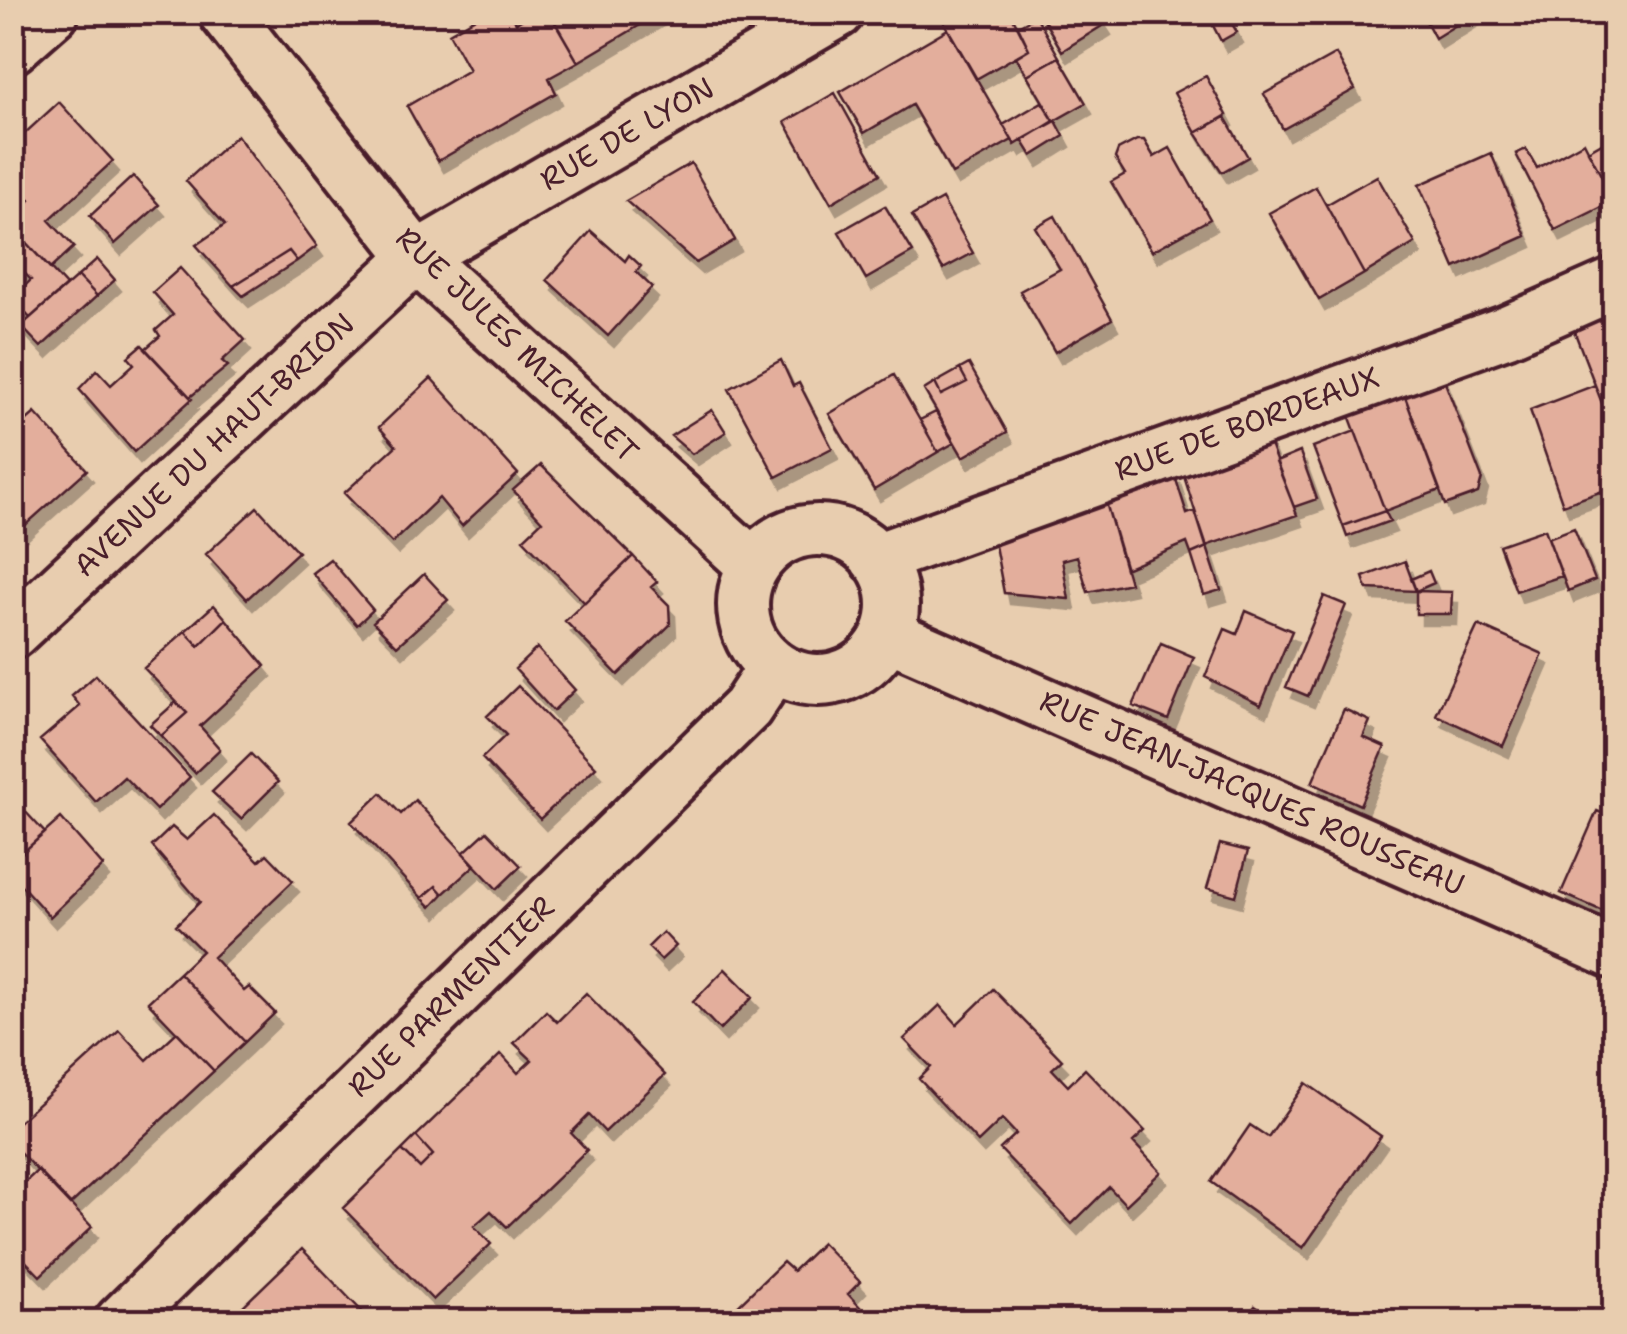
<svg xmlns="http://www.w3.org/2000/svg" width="1627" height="1334" font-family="'Shantell Sans',sans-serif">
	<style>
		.building { fill: #e3ae9c; stroke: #4a1f2b; stroke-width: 2.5; filter: url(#shadow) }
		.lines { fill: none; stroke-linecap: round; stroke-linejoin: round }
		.minor-casing { stroke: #4a1f2b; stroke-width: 58 }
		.minor { stroke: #e8cdaf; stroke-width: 50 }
		.labels { text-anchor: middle; stroke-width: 10; stroke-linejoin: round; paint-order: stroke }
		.street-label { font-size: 30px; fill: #4a1f2b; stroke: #e8cdaf }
	</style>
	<defs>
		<filter id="shadow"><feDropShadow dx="6" dy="11" stdDeviation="0" flood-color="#0004"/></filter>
	</defs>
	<rect width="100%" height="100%" fill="#e8cdaf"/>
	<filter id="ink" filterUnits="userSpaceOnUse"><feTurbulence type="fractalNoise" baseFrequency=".01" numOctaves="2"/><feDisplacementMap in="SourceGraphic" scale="20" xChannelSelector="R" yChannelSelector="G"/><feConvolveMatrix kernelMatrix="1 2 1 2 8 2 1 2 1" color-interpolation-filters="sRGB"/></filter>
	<g filter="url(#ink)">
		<!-- building -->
		<path class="building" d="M486,12h24l6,11 19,-11h14l29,50 -29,16 7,15 -118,68 -31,-55 62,-36 -20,-37z
			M549,12h113l-84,50z
			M938,12h72l19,37 -53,30z
			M1039,12h58l8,12 -43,27z
			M1206,12h19l12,20 -16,9z
			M1421,12h56l-42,26z
			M1036,16l23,41 -32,18 -11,-18 13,-8 -11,-23z
			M948,29l64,111 -60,34 -40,-69 -48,28 -24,-41z
			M1336,54l19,35 -72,40 -19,-35z
			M1059,57l27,46 -32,18 -27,-46z
			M1206,76l21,39 -31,18 -22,-40z
			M835,93l45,81 -49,29 -46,-81z
			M59,102l54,59 -64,59 25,27 -24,22 -38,-42v-10l18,-17 -18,-20v-35z
			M1042,102l12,19 -39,24 -12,-20z
			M1225,117l23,40 -26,15 -26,-39z
			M1056,121l8,15 -32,20 -10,-16z
			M237,135l80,111 -20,15 -8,-10 -56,35 -37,-41 29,-20 -39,-44z
			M1614,136v62l-26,-47z
			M1137,140h7l10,17 16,-9 40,71 -58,32 -41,-69 14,-8 -10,-16 3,-8z
			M1584,142l30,59 -59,29 -39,-76 10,-5 11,19z
			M1491,153l35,83 -71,32 -36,-83z
			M691,163l44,77 -39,23 -70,-62z
			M133,176l26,29 -44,39 -25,-28z
			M1377,176l38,67 -51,31 -38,-69z
			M1316,187l48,87 -45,26 -50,-87z
			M942,199l31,54 -30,16 -31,-53z
			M885,206l28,46 -47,27 -27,-47z
			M1055,216l57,103 -57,33 -35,-61 40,-22 -25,-42z
			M12,227l54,59 -36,32 -18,-20 19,-18 -19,-20z
			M591,231l34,30 4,-6 12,11 -5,6 16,15 -44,49 -61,-56z
			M289,251l8,10 -54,35 -10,-10z
			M97,259l18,21 -18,16 -19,-20z
			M180,268l65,72 -23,21 6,5 -38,31 -45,-48 15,-13 -4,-6 17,-15 -20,-23z
			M78,276l19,20 -56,51 -20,-21z
			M1614,302v105l-9,4 -35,-91z
			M142,345l50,54 -58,53 -55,-63 18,-19 14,15 23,-21 -6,-7z
			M781,360l12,26 6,-3 33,65 -56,29 -47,-88z
			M969,364l38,68 -44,25 -39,-67 11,-7 6,12 26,-13 -7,-13z
			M960,369l7,13 -26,13 -6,-12z
			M1441,372l41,106 -4,15 -33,12 -44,-119z
			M894,375l44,77 -64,38 -45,-76z
			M431,378l87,96 -56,52 -23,-28 -47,45 -48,-50 52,-47 -17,-19z
			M1595,385l19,49v53l-51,18 -33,-95z
			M1401,386l39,104 -55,21 -39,-104z
			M1614,407v13l-4,2 -5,-11z
			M712,410l14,22 -34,22 -21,-18z
			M936,412l18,31 -16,9 -18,-32z
			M35,413l52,57 -66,59 -9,-10v-86z
			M1355,431l30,80 -42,15 -30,-79z
			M1267,437l30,78 -91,31 -24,-76z
			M1300,452l17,47 -23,8 -18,-45z
			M541,465l92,91 -48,47 -62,-64 19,-18 -29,-31z
			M1174,473l13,41 8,-3 12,36 -16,7 -4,-11 -62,26 -20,-70z
			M1105,499l25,84 -42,9 -11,-36 -15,4 7,39 -65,-6 -10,-53z
			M257,507l41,45 -51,47 -41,-45z
			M1385,511l5,10 -43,16 -4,-11z
			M1574,528l21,52 -27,11 -20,-53z
			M1545,529l17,47 -46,15 -17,-46z
			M1207,547l14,43 -17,5 -13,-41z
			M633,556l24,26 -6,5 18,18 1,20 -52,50 -53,-54z
			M330,559l43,51 -16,15 -45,-52z
			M1405,561l11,30 -49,-2 -4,-12z
			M1429,571l5,12 -18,8 -5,-12z
			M424,574l24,26 -51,46 -24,-24z
			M1416,591l36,1 -1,22h-35z
			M1324,596l22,9 -38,91 -22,-9z
			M214,605l12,14 -27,27 -14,-15z
			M1246,611l46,20 -31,74 -56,-28 20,-48 12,5z
			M226,619l39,47 -65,60 20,23 -25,24 -34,-37 26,-23 -43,-45 41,-37 14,15z
			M1478,625l65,29 -40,92 -67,-31z
			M1161,643l33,14 -26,63 -35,-14z
			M537,648l38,42 -22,21 -38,-42z
			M96,675l94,102 -34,33 -32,-33 -28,25 -56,-62 40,-34 -8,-10z
			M518,686l78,81 -56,52 -58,-61 24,-23 -19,-19z
			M176,702l11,11 -26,23 -11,-11z
			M1344,709l26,12 -7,16 22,10 -25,58 -48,-22z
			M251,754l27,28 -37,37 -29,-27z
			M381,793l20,21 14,-14 60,65 -32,29 -7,-8 -14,12 -71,-76z
			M23,809l22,24 -33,29v-44z
			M1597,811l17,7v98l-53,-23z
			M214,815l45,46 8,-7 26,27 -80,76 31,34 5,-4 26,26 -30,29 -66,-69 23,-22 -26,-26 24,-23 -48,-56 20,-19 15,13z
			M61,818l42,48 -53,51 -38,-42v-13z
			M487,831l34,35 -24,23 -34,-36z
			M1220,844l28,7 -12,45 -29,-8z
			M436,886l7,8 -12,13 -9,-9z
			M663,932l13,14 -15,14 -13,-13z
			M725,969l28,28 -33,33 -27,-28z
			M179,973l66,69 -31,29 -66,-69z
			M993,989l69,71 -10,9 16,17 17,-17 60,62 -12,11 28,30 -35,33 -17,-18 -37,37 -72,-75 16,-15 -14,-15 -24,23 -59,-63 12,-12 -27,-28 36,-34 17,19z
			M586,993l79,82 -60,57 -16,-17 -18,18 16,17 -80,77 -16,-16 -17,15 17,18 -58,56 -90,-92 59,-58 18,18 13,-13 -17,-19 85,-82 17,19 14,-13 -18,-17 32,-32 11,11z
			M119,1030l28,30 30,-28 37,39 -144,134 -58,-61v-16z
			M1306,1083l75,53 -78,112 -92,-66 39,-57 18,12z
			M416,1136l17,19 -13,13 -18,-18z
			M38,1170l54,57 -52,49 -28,-29v-53z
			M822,1243l38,39 -12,12 26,28h-137l-8,-8 54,-52 10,9z
			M302,1249l70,73h-118l-13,-14z
			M1255,1306l23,16h-34z
			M241,1308l13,14h-28z"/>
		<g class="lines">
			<defs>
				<path id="minor" d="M224,12l192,245 338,309
					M12,48l41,-36
					M743 605a75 75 0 1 1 150 0a75 75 0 1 1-150 0Z
					M876,559l629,-227 109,-48
					M12,633l404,-376 422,-245
					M888,635l726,318
					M120,1322l627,-614 27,-41"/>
			</defs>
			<!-- minor casing -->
			<use href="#minor" class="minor-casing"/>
			<!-- minor -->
			<use href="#minor" class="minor"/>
		</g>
	</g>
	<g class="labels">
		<!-- street labels -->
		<g class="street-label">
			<text transform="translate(627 134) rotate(-30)" y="10">RUE DE LYON</text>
			<text transform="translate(517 345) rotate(44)" y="10">RUE JULES MICHELET</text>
			<text transform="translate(1247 424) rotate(-20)" y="10">RUE DE BORDEAUX</text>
			<text transform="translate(214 445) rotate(-43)" y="10">AVENUE DU HAUT-BRION</text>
			<text transform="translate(1252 793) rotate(24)" y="10">RUE JEAN-JACQUES ROUSSEAU</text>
			<text transform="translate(451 997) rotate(-44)" y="10">RUE PARMENTIER</text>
		</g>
	</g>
	<!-- margin -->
	<rect width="1627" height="1334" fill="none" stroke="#e8cdaf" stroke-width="50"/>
	<rect x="25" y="25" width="1577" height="1284" fill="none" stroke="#4a1f2b" stroke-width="4" filter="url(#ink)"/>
</svg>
